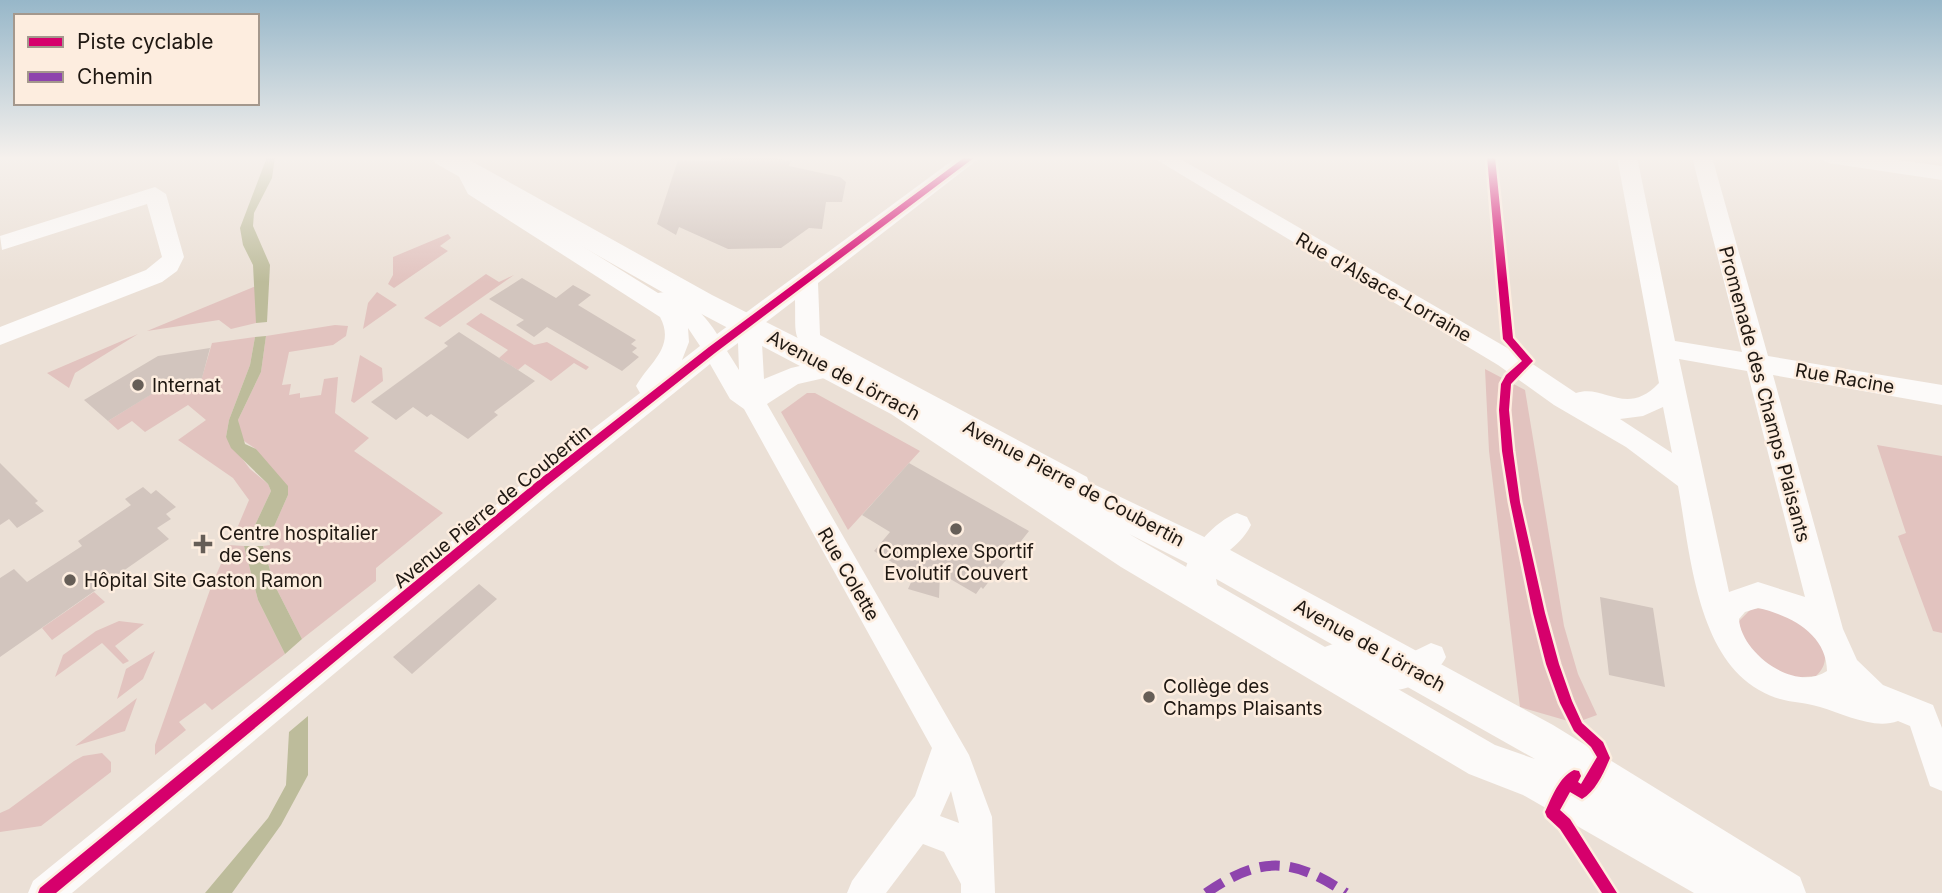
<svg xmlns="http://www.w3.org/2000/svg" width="1942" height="893" font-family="Inter,sans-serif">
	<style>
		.green { fill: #e2c3bf }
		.water { fill: #bdbc9b }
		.building { fill: #d2c5be }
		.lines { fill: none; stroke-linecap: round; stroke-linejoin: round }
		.minor { fill: #fcfaf9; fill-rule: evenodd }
		.major { fill: #fcfaf9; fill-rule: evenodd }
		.quiet { stroke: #8e44ad; stroke-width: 10; stroke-dasharray: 20 10; stroke-linecap: butt }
		.cycleway-casing { stroke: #fdeddf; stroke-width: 5 }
		.cycleway { fill: #d6006c; fill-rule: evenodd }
		.poi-dot { fill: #665e57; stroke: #fdeddf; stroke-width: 2.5 }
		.labels { text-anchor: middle; stroke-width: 5; stroke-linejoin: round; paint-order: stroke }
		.street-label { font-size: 19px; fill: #1f1812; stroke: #fdeddf }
		.poi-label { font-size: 19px; fill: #1f1812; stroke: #fdeddf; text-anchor: start }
	</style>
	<rect width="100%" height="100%" fill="#ebe0d6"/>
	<!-- green -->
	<path class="green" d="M448,234l3,4 -11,8 8,5 -54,37 -6,-4 5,-9v-18z
		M486,274l13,8 15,-7 -74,52 -16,-9z
		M256,286v37l-25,6 -12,-9 -72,11z
		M377,292l20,13 -34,24 5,-26z
		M481,313l53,32 13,-3 42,25 -3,3 -12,-7 -23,18 -26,-17 -7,6 -19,-12 9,-8 -42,-26z
		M335,325l13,1 -2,10 -13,9 -44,7 -7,33 9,-1 -2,11 11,-2v5l21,-3 3,-16 14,-2 -3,36 34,25 -15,13 89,62 -67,55v13l-74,58 -28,-55 -11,-38 7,-1 -1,-7 19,-43 -32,-46 -15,-10 -3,-19 23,-48 5,-36z
		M138,334l-63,39 -6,15 -22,-15z
		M255,337l-5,28 -21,55 -3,17 24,32 18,15 3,7 -22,47h-16l16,-38 -16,-22 -55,-38 28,-20 -18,-15 -43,27 -13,-11 -14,9 -10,-9 53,-33 9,7 28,-4 14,-48z
		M360,355l22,13 1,13 -29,22 -3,-2z
		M1485,369l40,21 39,236 14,48 19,41 -22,8 -55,-16 -31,-256z
		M807,393h8l105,58 -72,79 -67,-118z
		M1877,445l65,11v177l-9,-2 -35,-95 8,-3z
		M229,545l15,1 14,54 27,54 -73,56 -7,-7 -26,19 7,8 -31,25v-10l56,-158z
		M94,592l11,10 -53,38 -10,-12z
		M1763,608c27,3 84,39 53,68l-27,2 -39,-23 -12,-33 13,-13z
		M119,621l25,3 -29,22 14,15 -6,3 -21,-21 -47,34 8,-22 33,-24z
		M155,651l-12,28 -26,20 9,-30z
		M137,698l-12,33 -50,15z
		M102,753l9,9v10l-70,54 -41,6v-19l9,-4 65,-48 9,-5z"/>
	<!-- water -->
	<path class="water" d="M267,157h8l-3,21 -18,35 -1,13 17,39 -3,57 -11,1 -3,-58 -10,-20 -3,-17z
		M266,336l-5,36 -23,48 7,24 11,5 32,37v9l-19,43h-20l22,-47 -3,-7 -37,-36 -5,-11 3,-17 21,-55 5,-28z
		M244,546h19l11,38 28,55 -17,15 -27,-54z
		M308,716v59l-27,50 -49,68h-27l63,-75 18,-33 3,-53z"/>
	<!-- building -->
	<path class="building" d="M723,157h45l23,4 -2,5 51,11 6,5 -4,20h-16l-4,27 -13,-1 -28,20 -53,1 -49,-22 -3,8 -19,-11 21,-64 42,1z
		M522,278l34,20 17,-13 18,10 -13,10 58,35 -5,4 6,4 -5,4 7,5 -17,14 -75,-44 -13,10 -18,-12 8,-5 -35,-21z
		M459,332l76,49 -41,31 4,3 -30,24 -37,-25 -4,3 -14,-10 -17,13 -25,-18 77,-56 -4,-3z
		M210,348l-8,30 -29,3 -65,40 -24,-21 74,-44z
		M0,463l38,38 -3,2 9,8 -27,17 -8,-9 -9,6z
		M909,463l120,68 -46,58 -2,-2 -5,7 -36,-21 -1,25 -31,-9 6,-13 -40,-25 16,-19 -28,-17z
		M143,487l8,7 5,-4 20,17 -10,7 5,5 -14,9 12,11 -169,118v-79l14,-9 13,13 55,-36 -4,-5 53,-36 -6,-6z
		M479,584l18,15 -85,75 -19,-17z
		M1600,597l53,11 12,79 -56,-12z"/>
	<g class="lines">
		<!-- minor -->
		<path class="minor" d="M957,157h24l-163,126 2,52 267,142 3,8 -3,8 -10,3 -10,-3 -223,-123 -2,4 -44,10 -31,20 202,351 23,62 3,76h-34v-9l-17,-32 -21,-8 -37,49h-39l5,-12 63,-85 17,-48 -188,-339 -14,-10 -20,-35 -156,126 -482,403h-44l5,-12 501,-407 106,-81 -4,-7c13,-23 40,-39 24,-69l-192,-123 -13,-25 3,-5h14l12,21 174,108c22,-6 49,24 59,41zM795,300c1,40 -5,40 31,60l-35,8 -27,11 -3,-53zM688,328l12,18 -18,14 7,-18zM738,343l1,27 -12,-19zM951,791l8,32 -19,-7z
			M1152,157h25l339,196 60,40c28,-10 50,25 83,-10l-42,-226h20l38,184 67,11 -50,-195h20l56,199 174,29v20l-169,-30 70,254 14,31 26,25 50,20 9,23v63l-12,-5 -20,-60 -12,-5c-24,9 -54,-7 -78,-14 -22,-7 -38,-3 -61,-17 -63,-36 -69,-139 -81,-204l-52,-39 -72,-42 -56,-40zM1679,359l68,12 58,226 -47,-15 -29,10zM1663,407l9,46 -52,-34 23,-3zM1758,608c32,7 69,26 69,63 -32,22 -86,-18 -88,-52l6,-7z
			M1818,157h57l67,9v14l-114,-17z
			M155,187l11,7 18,63 -7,14 -15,11 -162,63v-18l146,-57 16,-13 -15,-53 -145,46 -2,-14z
			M1237,513l10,4 4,8c-17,34 -49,27 -29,72l-5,9 -10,4 -10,-4c-5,-9 -12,-21 -12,-31 0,-23 32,-55 52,-62z
			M1431,643l11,4 4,10c-6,14 -33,32 -49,33 -23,2 -70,-11 -79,-32l4,-10 11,-4 22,11 39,6z"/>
		<!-- major -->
		<path class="major" d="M431,157h33l248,138 201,101 124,79 3,-5 12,-4 12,4 157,75 332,180 247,152 6,16h-112l-171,-98 -54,-21 -348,-207 -230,-153 -199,-105 -257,-146zM1129,534l66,33 340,192 -40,-14z"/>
		<!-- quiet -->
		<path class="quiet" d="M1206,893c54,-37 86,-36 140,0"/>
		<defs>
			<path id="cycleway" d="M965,157h10l-260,196 -167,132 -492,408h-18l2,-5 500,-409 169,-132z
				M1487,157h8l18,181 20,23 -22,23 -2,26 4,41 7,51 25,111 14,51 13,37 10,22 21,19 7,16c-6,14 -14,33 -28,41l-12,-7 -10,18 10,9 47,74h-15l-42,-64 -13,-12 -2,-5c7,-15 14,-35 29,-42l5,1 2,5 -3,6 3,2 16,-27 -6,-10 -17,-16 -14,-28 -14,-39 -13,-51 -23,-111 -8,-51 -3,-41 2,-26 5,-9 16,-14 -19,-22z"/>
		</defs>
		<!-- cycleway casing -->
		<use href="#cycleway" class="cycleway-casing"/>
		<!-- cycleway -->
		<use href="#cycleway" class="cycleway"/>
	</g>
	<!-- sky -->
	<linearGradient id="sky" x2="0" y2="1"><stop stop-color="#97b7c9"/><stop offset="0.56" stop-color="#f6f1ed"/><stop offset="1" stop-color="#f6f1ed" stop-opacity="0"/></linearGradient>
	<rect width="1942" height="282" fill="url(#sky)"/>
	<!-- markers -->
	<g class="poi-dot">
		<circle cx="138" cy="385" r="7"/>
		<circle cx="956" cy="529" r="7"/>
		<path d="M199.5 533.5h7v7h7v7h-7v7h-7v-7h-7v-7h7z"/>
		<circle cx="70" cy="580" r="7"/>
		<circle cx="1149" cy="697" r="7"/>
	</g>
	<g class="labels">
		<!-- street labels -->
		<g class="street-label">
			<text transform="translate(1384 287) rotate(30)" y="7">Rue d'Alsace-Lorraine</text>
			<text transform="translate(844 375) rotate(28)" y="7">Avenue de Lörrach</text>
			<text transform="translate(1845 378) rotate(10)" y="7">Rue Racine</text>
			<text transform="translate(1765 394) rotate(75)" y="7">Promenade des Champs Plaisants</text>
			<text transform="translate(1074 483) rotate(28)" y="7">Avenue Pierre de Coubertin</text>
			<text transform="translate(492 506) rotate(-39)" y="7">Avenue Pierre de Coubertin</text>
			<text transform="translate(849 574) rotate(60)" y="7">Rue Colette</text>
			<text transform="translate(1370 645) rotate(29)" y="7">Avenue de Lörrach</text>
		</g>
		<!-- poi labels -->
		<g class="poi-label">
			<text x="152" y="392">Internat</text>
			<text x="219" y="540">Centre hospitalier<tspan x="219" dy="22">de Sens</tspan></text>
			<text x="956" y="558" text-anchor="middle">Complexe Sportif<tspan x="956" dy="22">Evolutif Couvert</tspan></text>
			<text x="84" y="587">Hôpital Site Gaston Ramon</text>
			<text x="1163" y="693">Collège des<tspan x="1163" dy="22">Champs Plaisants</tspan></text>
		</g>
	</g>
	<!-- legend -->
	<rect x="14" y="14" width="245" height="91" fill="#fdeddf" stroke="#a4988d" stroke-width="2"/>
	<rect x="28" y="37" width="35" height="10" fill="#d6006c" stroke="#a4988d" stroke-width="2"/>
	<text x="77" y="49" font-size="21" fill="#1f1812">Piste cyclable</text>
	<rect x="28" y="72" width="35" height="10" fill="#8e44ad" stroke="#a4988d" stroke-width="2"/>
	<text x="77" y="84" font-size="21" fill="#1f1812">Chemin</text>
</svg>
